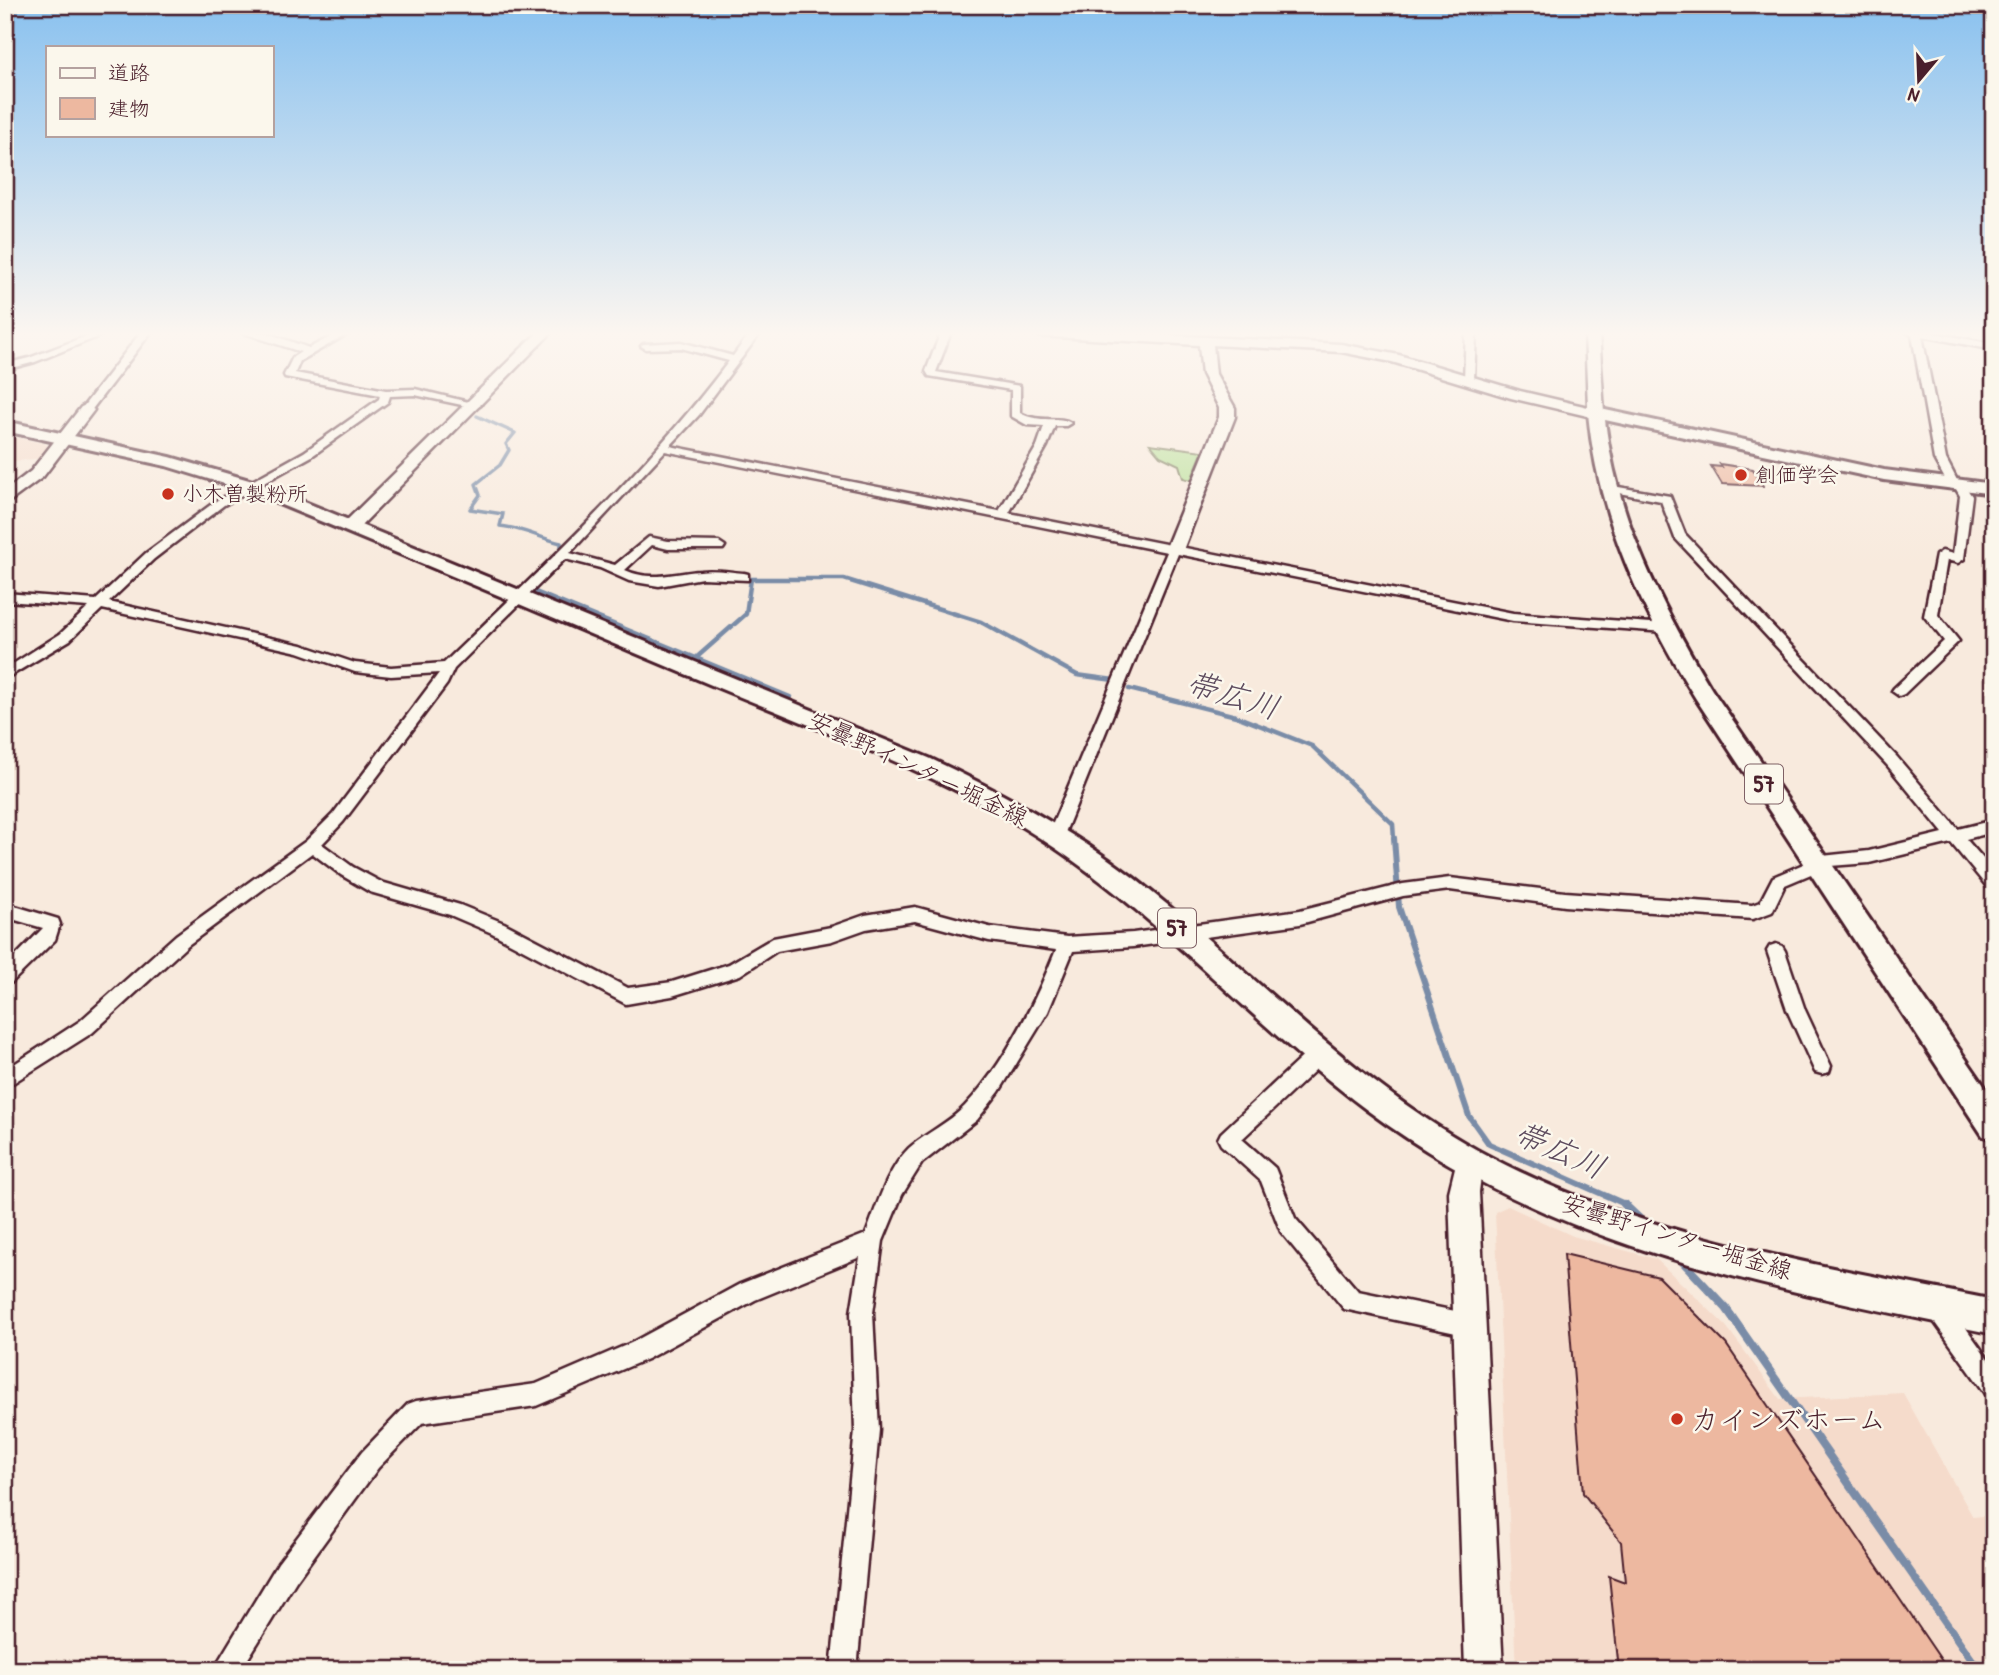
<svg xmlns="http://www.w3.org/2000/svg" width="1999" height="1675" font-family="'Patrick Hand','Klee One',sans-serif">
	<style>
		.built { fill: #f5dbcb }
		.green { fill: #bbe09b; stroke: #828063; stroke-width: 2 }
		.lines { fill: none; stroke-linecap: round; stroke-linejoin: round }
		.stream-far3 { stroke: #7a8ca7; stroke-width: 3.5 }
		.stream-far2 { stroke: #7a8ca7; stroke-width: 4.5 }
		.stream-far1 { stroke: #7a8ca7; stroke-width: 6 }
		.stream { stroke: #7a8ca7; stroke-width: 8 }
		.building { fill: #edb8a0; stroke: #4a1f2b; stroke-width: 2 }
		.street-casing { stroke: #4a1f2b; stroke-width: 5 }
		.secondary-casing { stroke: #4a1f2b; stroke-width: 5 }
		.primary-casing { stroke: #4a1f2b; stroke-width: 6 }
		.street { fill: #fbf7ec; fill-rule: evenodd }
		.secondary { fill: #fbf7ec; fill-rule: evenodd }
		.primary { fill: #fbf7ec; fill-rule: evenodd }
		.poi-dot { fill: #c8321e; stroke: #fbf7ec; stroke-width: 2.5 }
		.labels { text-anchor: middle; stroke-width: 5; stroke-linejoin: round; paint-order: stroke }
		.far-poi-label { font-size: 21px; fill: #4a1f2b; stroke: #fbf7ec; text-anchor: start }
		.shield { fill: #fbf7ec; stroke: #7f6065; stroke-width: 2 }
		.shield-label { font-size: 23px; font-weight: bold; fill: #4a1f2b }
		.street-label { font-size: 24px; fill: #4a1f2b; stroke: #fbf7ec }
		.near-poi-label { font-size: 28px; fill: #4a1f2b; stroke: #fbf7ec; text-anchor: start }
		.near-water-label { font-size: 32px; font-style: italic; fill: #5e4c5f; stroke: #fbf7ec }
	</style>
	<rect width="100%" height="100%" fill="#f8eadd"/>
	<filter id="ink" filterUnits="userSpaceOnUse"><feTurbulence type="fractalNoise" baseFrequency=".0143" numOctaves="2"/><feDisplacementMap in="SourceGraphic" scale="14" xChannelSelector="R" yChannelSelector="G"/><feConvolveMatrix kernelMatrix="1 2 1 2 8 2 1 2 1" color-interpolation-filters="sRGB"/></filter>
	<g filter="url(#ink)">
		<!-- built -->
		<path class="built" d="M5,435l41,9 3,6 -5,8 -39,4z
			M1508,1206l65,30 83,23 70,67 54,73 123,-6 70,124 21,-2v155h-478l-21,-458z"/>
		<!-- green -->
		<path class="green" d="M1150,444l53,7 -12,29 -8,-2 -4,-13 -19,-9z"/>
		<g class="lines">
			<!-- stream-far3 -->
			<path class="stream-far3" d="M477,416l38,17 -9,11 3,6 -9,15 -24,19 4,11 -10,14 33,5 -3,12c22,2 40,12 61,17v7"/>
			<!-- stream-far2 -->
			<path class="stream-far2" d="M536,585l-3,6 163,67 50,-44 5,-35h93l137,43 96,53 37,5
				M696,658l94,39
				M1129,689l107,27 76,30 81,78 1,15"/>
			<!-- stream-far1 -->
			<path class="stream-far1" d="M1394,838l5,69 70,209 20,28 138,61"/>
			<!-- stream -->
			<path class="stream" d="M1624,1204l18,17
				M1679,1258l47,50 253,362"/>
		</g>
		<!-- building -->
		<path class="building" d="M1720,464l33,5 10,17 -41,-2 -11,-18 11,1z
			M1564,1254l95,23 67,67 222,326h-329l-10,-94 16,6 -4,-40 -38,-49z"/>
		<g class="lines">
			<defs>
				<path id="street" d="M97,332h13l-75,30 -30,8v-6l24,-6z
					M141,332h10l-61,80h-8v-4z
					M241,332l26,1 42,15 31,-16h11l-51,29 -5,12 91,17 29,-1 66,16 -5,3 -61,-13 -25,1 -2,6 -76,54 -88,49 -70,54 -45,43 193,43 53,18 36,4 53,-4c99,-96 203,-193 285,-302l-48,-13 -35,1 -5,-3 2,-2 38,-2 52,14 18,-24h10l-62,83 -29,31 329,65 38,-65 7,-20 -17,-1 -16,-9v-26l-82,-14 -3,-5 15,-39h10l-15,40 84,14v27c20,11 39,2 51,10l-5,3h-11l-8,20 -38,67 504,100 152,11 7,4 -7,4 -152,-11 -335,-67 -114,281 -8,6 -8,-6 119,-283 -502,-101 -95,102 45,12 34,-28 19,4 51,1 6,4 -2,3h-55l-16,-4 -27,25c27,12 47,3 75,1 14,-2 30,1 44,2l4,1v6l-46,-2 -43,8 -30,-5 -29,-13 -35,-9 -111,110 -7,15 -104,138 -21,22 31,23 28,15 79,23 44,18 124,65 44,-6 57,-18 44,-26 58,-11 34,-12 50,-8 74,20 78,10 66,-4 167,-23 103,-26 47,-6 115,14 187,13 8,-3 13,-25 49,-21 47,-5 74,-18 -56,-68 -212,-227 -14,-37 -58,-11 -2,-2 6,-3 63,11 15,38 212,223 61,72 36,-9v12l-28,7 28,32v18l-6,-1 -37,-45 -82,20 -39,3 -45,19 -13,27 -19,7 -188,-13 -115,-16 -47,6 -103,28 -167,23 -60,4 -25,61 -49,80 -22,28 -55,43 -20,32 -19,46 -10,72 6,117 -22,240h-26l24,-240 -4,-117 9,-56 -105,43 -108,59 -111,47 -114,17 -44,45 -82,113 -55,89h-28l65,-107 84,-111 46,-48 8,-3 120,-17 95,-41 109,-59 126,-50c11,-28 21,-64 43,-86 17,-15 40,-25 56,-42 41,-44 69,-101 91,-156l-67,-9 -74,-20 -49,8 -34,12 -55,10 -37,24 -68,21 -46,8 -134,-71 -42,-18 -80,-23 -29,-17 -29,-22 -124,92 -96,88 -87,55v-18l75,-49 96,-86 130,-94 27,-27 106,-141 -48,3 -36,-4 -57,-20 -196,-43 -32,31 -65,39v-10l55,-35 29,-27 -84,-6v-8l91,7 50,-47 70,-52 88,-49 75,-53 1,-4 -95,-18 -1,-2 9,-18 8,-5z
					M1466,332h10l-2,47 -5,3 -5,-3z
					M1907,332h22l65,12v6l-72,-14 24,123 13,25 5,1 8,11 -8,63 -6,4 -11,-3 -9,55 21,26 -55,53 -5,2 -7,-5 2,-3 50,-47 -20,-25 12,-61 6,-4 11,3 7,-58 -4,-7 -6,-1 -16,-29 -22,-124z
					M5,903l53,16 2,5 -5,16 -44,43 -6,2v-18l38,-39 -38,-11z
					M1776,944l6,2 3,5 20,59 26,56 -2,6 -7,2 -7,-2 -28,-62 -20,-59 3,-5z
					M1320,1045l7,2 2,6 -2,6 -85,80 33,29 20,50 63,73 112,23 8,3 3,8 -3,8 -8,3 -126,-27 -63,-77 -20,-51 -40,-36 -3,-6 3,-6 92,-86z
					M1938,1297l8,3 48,67v30l-8,-3 -56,-78 -3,-8 3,-8z"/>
				<path id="secondary" d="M538,332h14l-195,198h-12l-3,-4 3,-4z
					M1032,332h79l230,12 58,11 121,36 68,16 -3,-75h14l5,81 -8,5 -85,-20 -119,-36 -51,-10 -128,-7 3,29 19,34v9l-52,133 -9,5 -9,-5 54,-133v-9l-17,-34 -3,-29 -160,-9z
					M86,405l8,5 -51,67 -38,28v-14l26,-20 50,-64z
					M1469,1148l10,3 4,10 -4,31 24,478h-38l-16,-478 10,-41z"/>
				<path id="primary" d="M1596,408l288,62 110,14v10l-110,-14 -279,-60c12,100 56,185 107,270l282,410v40l-11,-4 -287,-437c-55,-89 -98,-181 -108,-286z
					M5,421l165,36 86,25 673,276c72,34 141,71 205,120 116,90 215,201 345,273 157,86 342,114 515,149v34c-226,-47 -438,-83 -627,-224 -119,-89 -216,-205 -343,-282 -99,-60 -209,-100 -315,-144 -155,-65 -309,-131 -465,-194l-78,-24 -161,-35z"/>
			</defs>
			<!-- street casing -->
			<use href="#street" class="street-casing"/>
			<!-- secondary casing -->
			<use href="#secondary" class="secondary-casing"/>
			<!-- primary casing -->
			<use href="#primary" class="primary-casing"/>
			<!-- street -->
			<use href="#street" class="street"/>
			<!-- secondary -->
			<use href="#secondary" class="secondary"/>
			<!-- primary -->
			<use href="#primary" class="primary"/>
		</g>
	</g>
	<!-- sky -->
	<linearGradient id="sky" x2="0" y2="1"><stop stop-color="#89c1ef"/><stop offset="0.59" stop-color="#fcf6f0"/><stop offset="1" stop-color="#fcf6f0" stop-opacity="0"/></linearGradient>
	<rect width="1999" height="566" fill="url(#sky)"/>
	<!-- markers -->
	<g class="poi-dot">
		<circle cx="1741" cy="475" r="7"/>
		<circle cx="168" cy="494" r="7"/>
		<circle cx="1677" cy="1419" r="7"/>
	</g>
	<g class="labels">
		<!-- far-poi labels -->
		<g class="far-poi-label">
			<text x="1755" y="482">創価学会</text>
			<text x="182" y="501">小木曽製粉所</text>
		</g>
		<!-- shield labels -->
		<g class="shield">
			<rect x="1745" y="764.5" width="38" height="39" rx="5"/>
			<rect x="1158" y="908.5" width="38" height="39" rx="5"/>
		</g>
		<g class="shield-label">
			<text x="1764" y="792">57</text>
			<text x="1177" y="936">57</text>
		</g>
		<!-- street labels -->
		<g class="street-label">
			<text transform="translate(918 769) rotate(25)" y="8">安曇野インター堀金線</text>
			<text transform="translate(1677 1237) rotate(17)" y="8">安曇野インター堀金線</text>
		</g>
		<!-- near-poi labels -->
		<g class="near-poi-label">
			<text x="1691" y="1429">カインズホーム</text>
		</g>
		<!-- near-water labels -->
		<g class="near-water-label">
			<text transform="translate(1233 695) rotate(17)" y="11">帯広川</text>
			<text transform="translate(1560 1150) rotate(24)" y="11">帯広川</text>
		</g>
	</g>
	<!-- margin -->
	<rect width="1999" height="1675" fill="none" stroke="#fbf7ec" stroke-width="28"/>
	<rect x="14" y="14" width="1971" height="1647" fill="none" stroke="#4a1f2b" stroke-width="2.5" filter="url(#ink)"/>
	<!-- legend -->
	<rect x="46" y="46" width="228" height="91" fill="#fbf7ec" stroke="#b4a19f" stroke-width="2"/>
	<rect x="60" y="68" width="35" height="10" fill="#fbf7ec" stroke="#b4a19f" stroke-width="2"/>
	<text x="108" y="80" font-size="21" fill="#4a1f2b">道路</text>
	<rect x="60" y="98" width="35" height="21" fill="#edb8a0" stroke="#b4a19f" stroke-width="2"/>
	<text x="108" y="116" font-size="21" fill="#4a1f2b">建物</text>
	<!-- north arrow -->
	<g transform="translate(1919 80) rotate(199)" stroke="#fbf7ec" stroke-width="5" paint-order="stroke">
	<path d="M0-5L12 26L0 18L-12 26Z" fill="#4a1f2b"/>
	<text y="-10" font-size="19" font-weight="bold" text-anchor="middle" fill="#4a1f2b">N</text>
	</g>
</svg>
